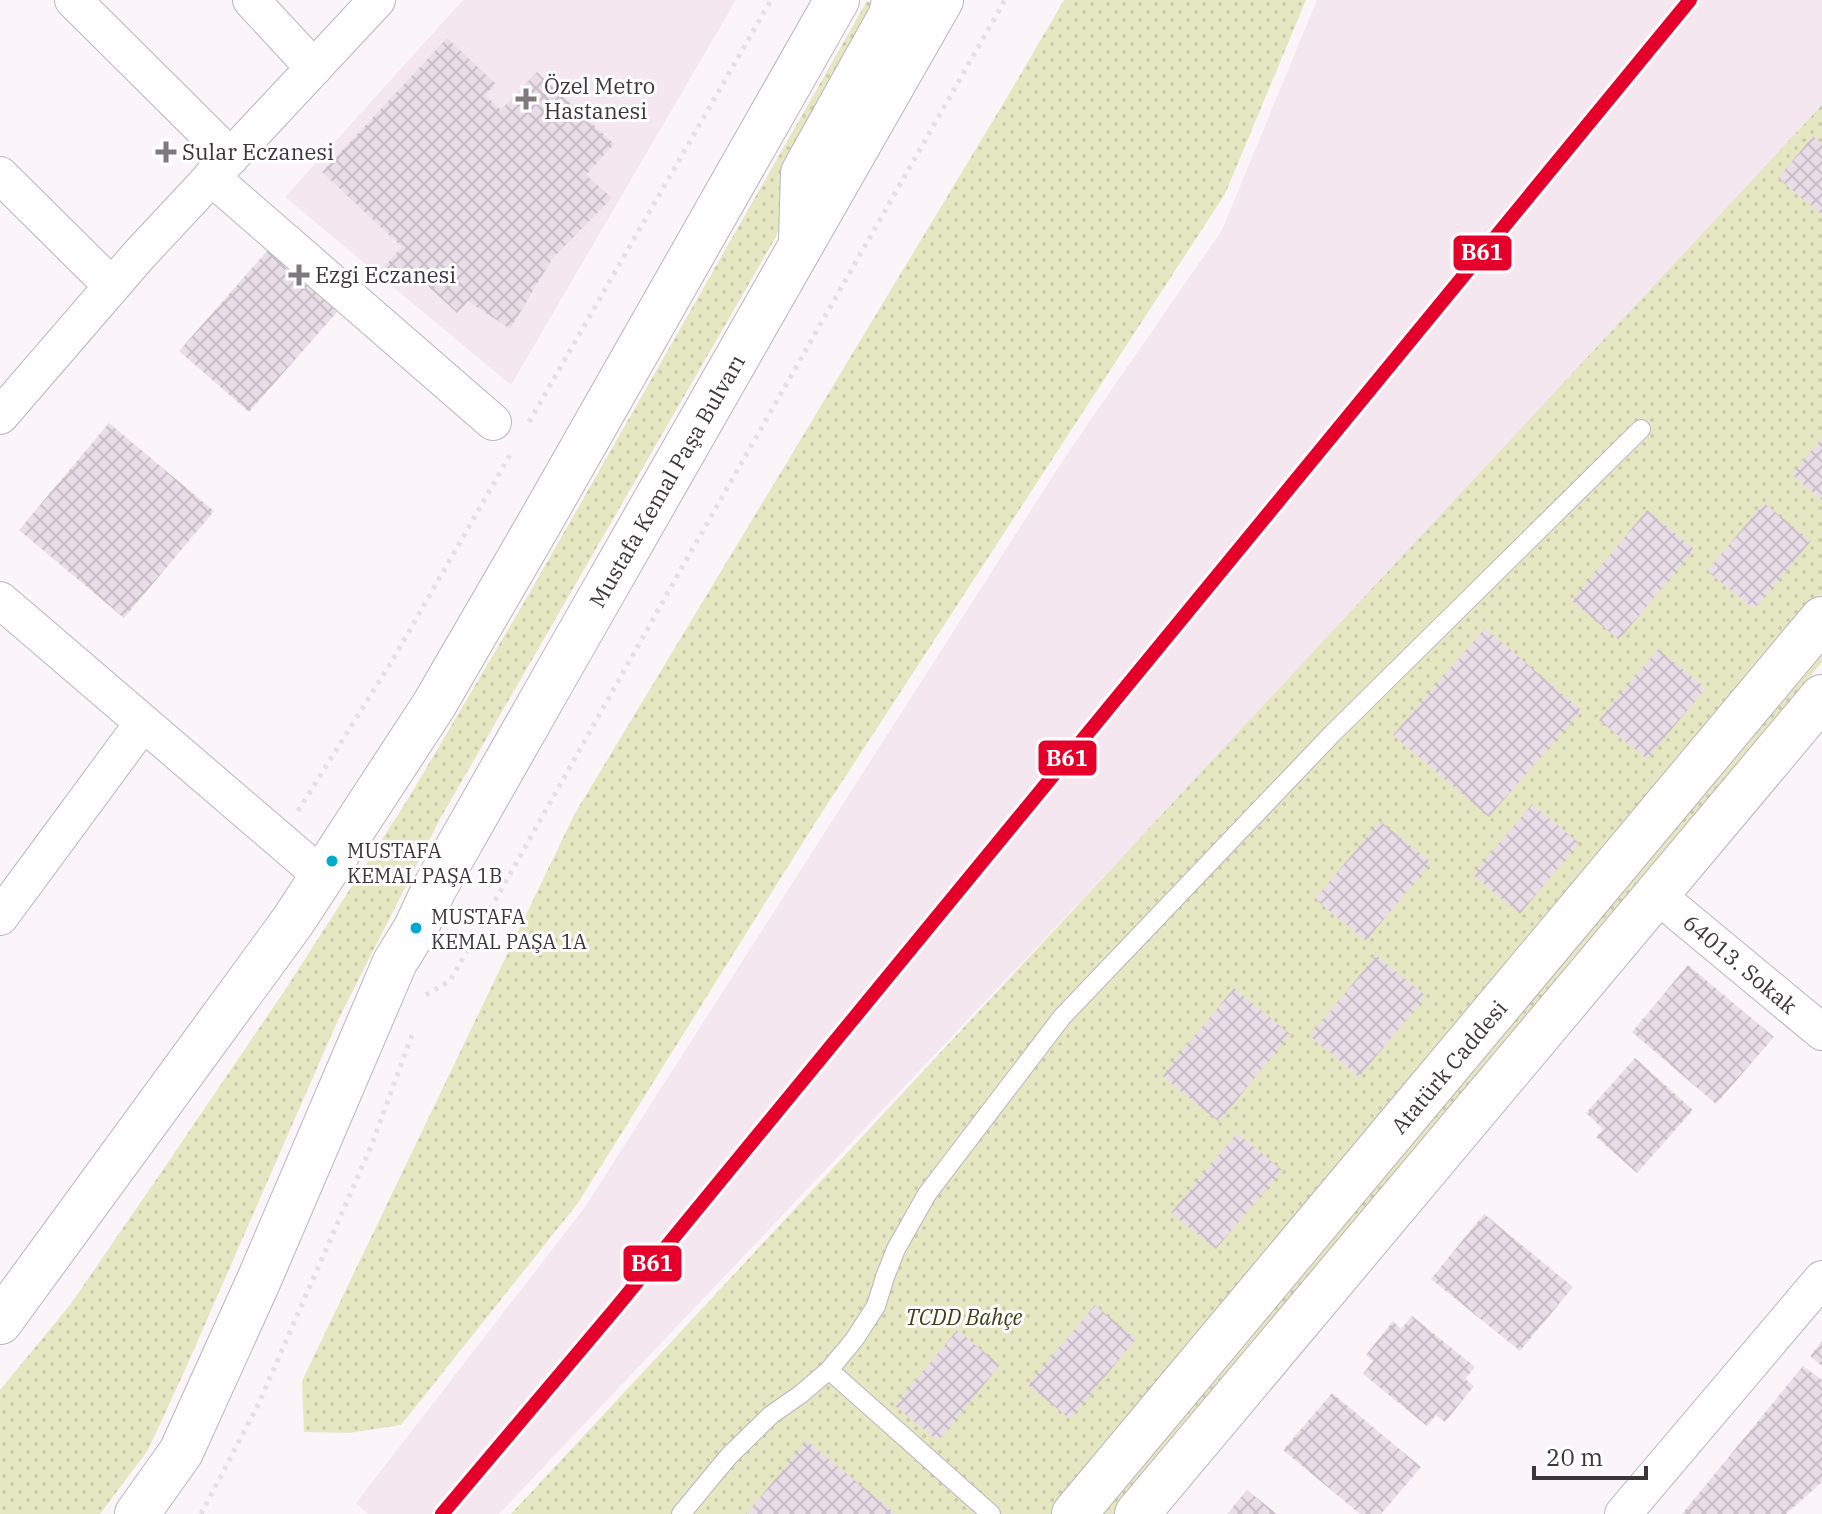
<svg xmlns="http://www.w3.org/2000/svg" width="1822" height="1514" font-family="'IBM Plex Serif',serif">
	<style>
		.built { fill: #f4e7f0 }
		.grass { fill: url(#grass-dots) }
		.building { fill: url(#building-cross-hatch) }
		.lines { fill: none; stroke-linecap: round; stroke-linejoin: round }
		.service-casing { stroke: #bab5b9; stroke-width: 20 }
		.minor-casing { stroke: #bab5b9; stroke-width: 38 }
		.secondary-casing { stroke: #bab5b9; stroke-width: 46 }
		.path { stroke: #e4e1e3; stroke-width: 5; stroke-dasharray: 4 6; stroke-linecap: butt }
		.service { stroke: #fefefe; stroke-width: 18 }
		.minor { stroke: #fefefe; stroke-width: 36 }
		.secondary { stroke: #fefefe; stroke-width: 44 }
		.rail-1-casing { stroke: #fff; stroke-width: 20 }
		.rail-1 { stroke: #e4002b; stroke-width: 14 }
		.poi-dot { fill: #7f787d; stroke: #fff; stroke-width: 3 }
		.bus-dot { fill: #00a9ce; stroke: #fff; stroke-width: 3 }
		.labels { text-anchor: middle; stroke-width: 6; stroke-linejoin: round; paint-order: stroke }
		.bus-label { font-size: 20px; fill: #3c353a; stroke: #fff; text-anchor: start }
		.poi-label { font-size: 22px; fill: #3c353a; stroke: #fff; text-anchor: start }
		.street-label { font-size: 22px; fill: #3c353a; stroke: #fff }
		.park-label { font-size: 22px; font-style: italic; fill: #3b3f16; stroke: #fff }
		.line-badge { stroke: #fff; stroke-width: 3 }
		.badge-label { font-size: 22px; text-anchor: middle; font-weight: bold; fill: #fff }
	</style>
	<defs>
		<pattern id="grass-dots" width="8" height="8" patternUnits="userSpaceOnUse" patternTransform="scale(2)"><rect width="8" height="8" fill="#e5e7c2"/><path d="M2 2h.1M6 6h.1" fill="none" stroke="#c5c7a7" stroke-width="1.8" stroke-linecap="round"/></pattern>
		<pattern id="building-cross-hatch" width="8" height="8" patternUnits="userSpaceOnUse" patternTransform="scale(2)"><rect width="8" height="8" fill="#e9dde7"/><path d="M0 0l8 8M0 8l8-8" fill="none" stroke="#c9bec7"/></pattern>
	</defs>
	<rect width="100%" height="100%" fill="#fbf5fa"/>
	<!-- built -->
	<path class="built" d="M463,0h273l-225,385 -226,-188z
		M1317,0h505v108l-180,201 -1143,1205h-131l-12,-11 229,-296 482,-753 155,-224z"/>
	<!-- grass -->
	<path class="grass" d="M1064,0h242l-81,194 -415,637 -232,372 -177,222 -52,8 -45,-1 -2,-51 272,-566 432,-716z
		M867,1l16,8 -81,146 -26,82 -336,582 -102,201 -153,350 -37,80 -48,64h-100v-124l70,-85 90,-131 125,-184 123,-191 118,-200z
		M1822,105v489l-91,114 -675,806h-545z
		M1822,645v17l-708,852h-15z"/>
	<!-- building -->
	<path class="building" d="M447,38l49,46 -11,11 16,15 36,-38 77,72 -28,31 26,23 -60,61 -42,70 -42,-28 -11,12 -42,-39 -11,12 -20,-19 18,-20 -80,-75z
		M1813,136l9,8v71l-44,-37z
		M275,242l70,61 -96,109 -70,-61z
		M109,423l105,88 -90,107 -105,-88z
		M1822,438v62l-30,-25z
		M1764,503l47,38 -57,68 -47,-38z
		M1647,510l47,39 -75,91 -47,-39z
		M1485,628l96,82 -92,107 -96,-82z
		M1658,649l48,39 -59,71 -48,-39z
		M1532,804l47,39 -59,71 -47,-39z
		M1380,821l51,41 -65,79 -51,-42z
		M1376,955l50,41 -67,81 -49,-41z
		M1688,965l86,72 -58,67 -84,-72z
		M1234,988l56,46 -71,88 -57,-46z
		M1635,1058l58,52 -56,63 -41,-36 7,-8 -17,-16z
		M1237,1133l45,37 -66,79 -45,-36z
		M1484,1214l89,73 -53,64 -89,-72z
		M1095,1305l41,34 -66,80 -42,-34z
		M1412,1316l63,51 -10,12 9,7 -29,36 -9,-7 -9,11 -64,-52 10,-13 -7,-6 27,-34 8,8z
		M957,1330l43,35 -62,76 -43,-35z
		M1822,1341v25l-12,-10z
		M1803,1366l19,14v102l-36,32h-104z
		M1332,1393l89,74 -40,47h-21l-77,-64z
		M807,1441l89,73h-150z
		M1247,1490l30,24h-50z"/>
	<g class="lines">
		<defs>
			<path id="service" d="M829,1370l162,144
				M681,1514l48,-58 42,-41 30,-21 28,-24 25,-30 22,-34 9,-29 11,-28 31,-55 135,-177 270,-283 309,-305"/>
			<path id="minor" d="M73,0l158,157
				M251,0l63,68
				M0,175l112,111
				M211,177l282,245
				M0,416l139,-161 238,-255
				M0,600l322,276
				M1657,895l165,137
				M0,917l143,-194
				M1623,1514l199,-235"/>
			<path id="secondary" d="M801,240l2,-67 88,-158 3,-15
				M0,1322l293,-401 141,-216 105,-181 298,-524
				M137,1514l44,-62 78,-172 136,-318 21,-34 18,-39 124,-218 383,-671
				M1074,1514l748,-895
				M1137,1514l685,-817"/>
		</defs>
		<!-- service casing -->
		<use href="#service" class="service-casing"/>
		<!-- minor casing -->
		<use href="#minor" class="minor-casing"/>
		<!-- secondary casing -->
		<use href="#secondary" class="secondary-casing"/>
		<!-- path -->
		<path class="path" d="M529,422l242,-422
			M298,811l94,-150 118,-206
			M426,995l24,-14 230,-410 325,-571
			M201,1514l57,-109 114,-261 40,-109"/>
		<!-- service -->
		<use href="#service" class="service"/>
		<!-- minor -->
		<use href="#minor" class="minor"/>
		<!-- secondary -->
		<use href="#secondary" class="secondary"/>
		<defs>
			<path id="rail-1" d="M442,1514l173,-205 1075,-1309"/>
		</defs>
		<!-- rail-1 casing -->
		<use href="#rail-1" class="rail-1-casing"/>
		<!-- rail-1 -->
		<use href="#rail-1" class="rail-1"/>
	</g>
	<!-- markers -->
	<g class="poi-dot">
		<path d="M522 87h8v8h8v8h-8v8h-8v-8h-8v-8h8z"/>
		<path d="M162 140h8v8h8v8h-8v8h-8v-8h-8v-8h8z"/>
		<path d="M295 263h8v8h8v8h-8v8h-8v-8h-8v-8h8z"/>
	</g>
	<g class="bus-dot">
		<circle cx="332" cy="861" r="7"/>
		<circle cx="416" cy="928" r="7"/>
	</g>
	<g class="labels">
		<!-- bus labels -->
		<g class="bus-label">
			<text x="347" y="858">MUSTAFA<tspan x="347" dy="25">KEMAL PAŞA 1B</tspan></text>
			<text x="431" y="924">MUSTAFA<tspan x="431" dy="25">KEMAL PAŞA 1A</tspan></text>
		</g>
		<!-- poi labels -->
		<g class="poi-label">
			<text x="544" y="94">Özel Metro<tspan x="544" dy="25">Hastanesi</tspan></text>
			<text x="182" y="160">Sular Eczanesi</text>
			<text x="315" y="283">Ezgi Eczanesi</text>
		</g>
		<!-- street labels -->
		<g class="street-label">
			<text transform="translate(667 481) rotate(-60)" y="8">Mustafa Kemal Paşa Bulvarı</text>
			<text transform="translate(1740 964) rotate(40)" y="8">64013. Sokak</text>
			<text transform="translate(1449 1067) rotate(-50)" y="8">Atatürk Caddesi</text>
		</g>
		<!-- park labels -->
		<g class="park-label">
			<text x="964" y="1325">TCDD Bahçe</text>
		</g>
	</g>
	<g class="line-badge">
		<rect x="1452" y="234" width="61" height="38" rx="8" fill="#e4002b"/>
		<rect x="1037" y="739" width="61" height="38" rx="8" fill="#e4002b"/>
		<rect x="622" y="1244" width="61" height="39" rx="8" fill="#e4002b"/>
	</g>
	<g class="badge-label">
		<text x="1482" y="260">B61</text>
		<text x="1067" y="766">B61</text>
		<text x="652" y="1271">B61</text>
	</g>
	<!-- scale -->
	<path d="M1534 1466v12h112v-12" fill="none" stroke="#3c353a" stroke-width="4"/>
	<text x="1546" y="1466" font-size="24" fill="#3c353a" stroke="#ffffff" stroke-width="6" paint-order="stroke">20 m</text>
</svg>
